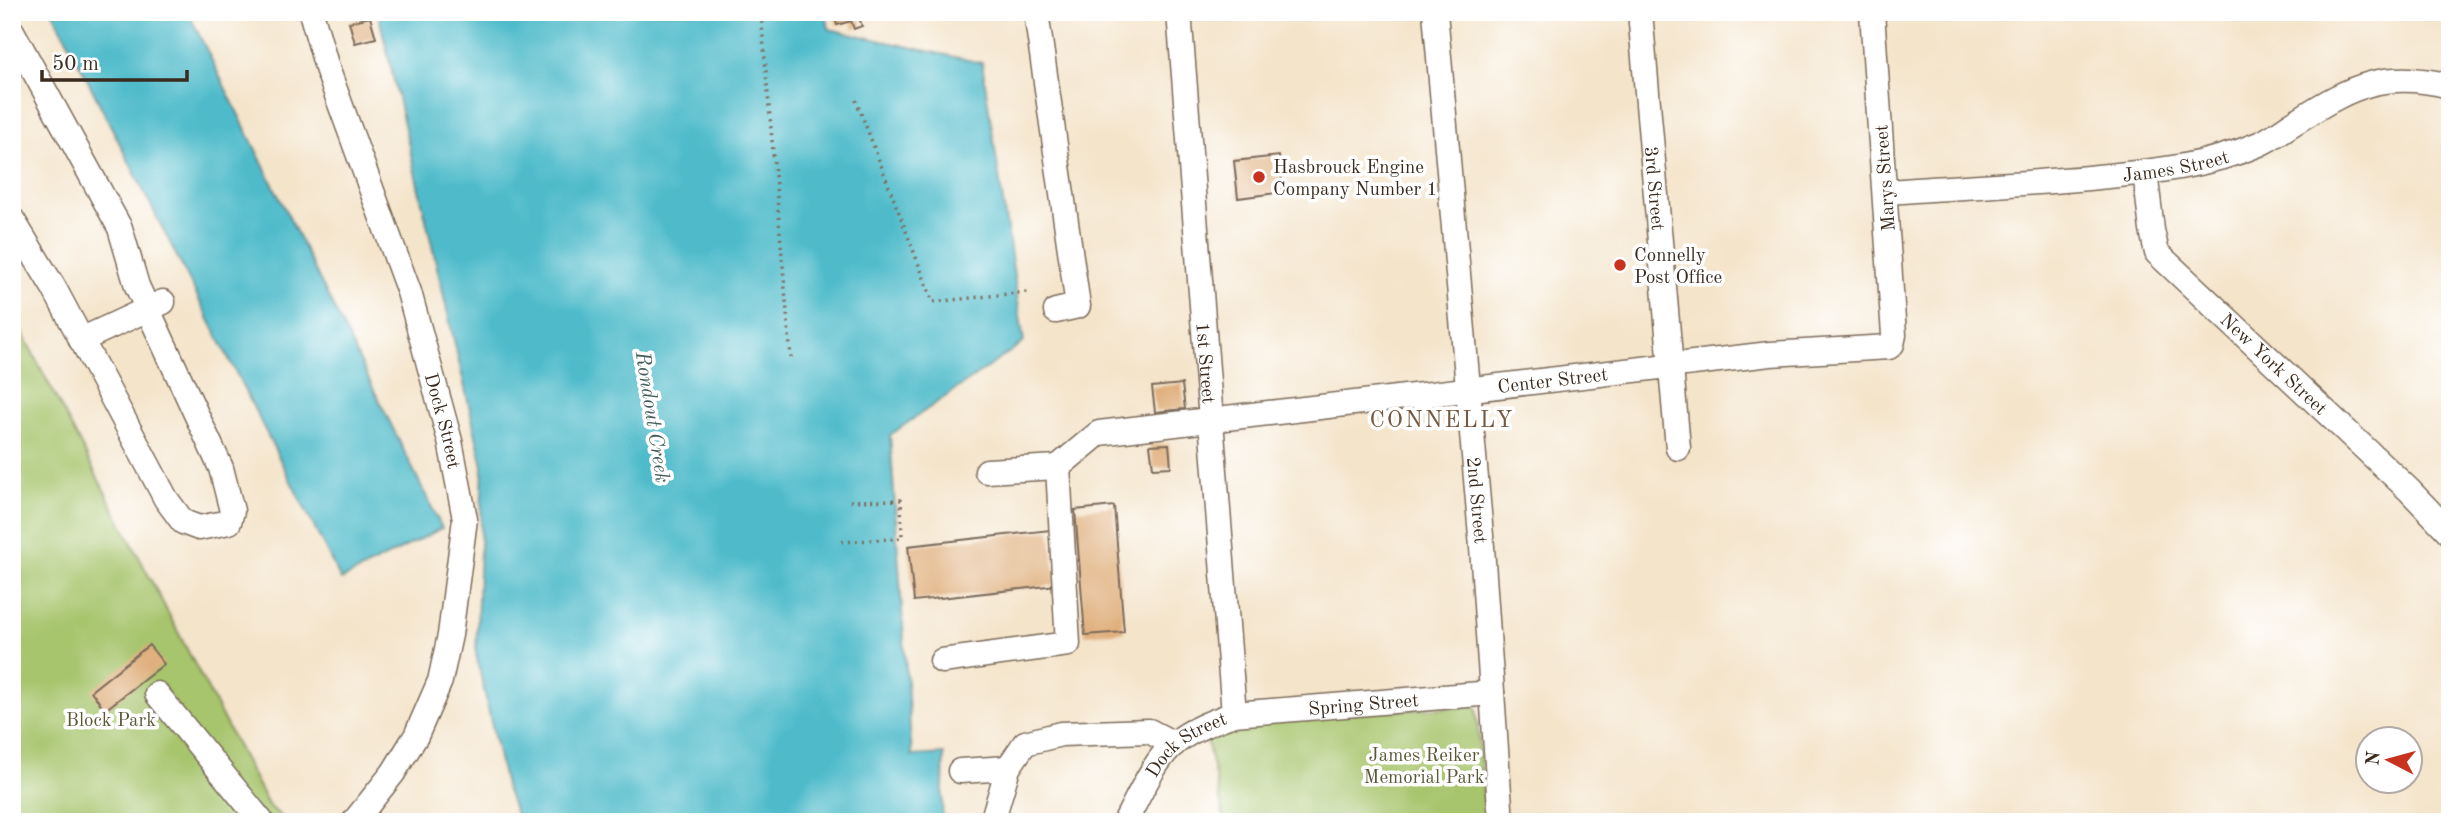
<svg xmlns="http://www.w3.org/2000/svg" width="2462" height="834" font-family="'Old Standard TT',serif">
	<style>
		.green { fill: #a7c56d; stroke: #717846; stroke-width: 2 }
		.water { fill: #4fbbca; stroke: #457274; stroke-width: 2 }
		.building { fill: #e0b07e }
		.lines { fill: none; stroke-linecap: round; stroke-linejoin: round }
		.minor-casing { stroke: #7c6b5a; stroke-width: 27 }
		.path { stroke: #7c6b5a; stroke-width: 3.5; stroke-dasharray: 2 5; stroke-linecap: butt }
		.minor { stroke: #fff; stroke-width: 24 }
		.poi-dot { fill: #c8321e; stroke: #fff; stroke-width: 2.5 }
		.labels { text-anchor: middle; stroke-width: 7; stroke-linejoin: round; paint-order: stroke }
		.street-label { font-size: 19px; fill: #3b2a1e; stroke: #fff }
		.poi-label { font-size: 19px; fill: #3b2a1e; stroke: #fff; text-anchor: start }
		.park-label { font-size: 19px; fill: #5b5836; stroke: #fff }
		.water-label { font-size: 21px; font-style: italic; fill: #425d5a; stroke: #fff }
		.quarter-label { font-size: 23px; letter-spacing: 2px; fill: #755940; stroke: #fff }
	</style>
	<rect width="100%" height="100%" fill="#fff"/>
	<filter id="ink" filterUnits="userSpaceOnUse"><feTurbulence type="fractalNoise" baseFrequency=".0143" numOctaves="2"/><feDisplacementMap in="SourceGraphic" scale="14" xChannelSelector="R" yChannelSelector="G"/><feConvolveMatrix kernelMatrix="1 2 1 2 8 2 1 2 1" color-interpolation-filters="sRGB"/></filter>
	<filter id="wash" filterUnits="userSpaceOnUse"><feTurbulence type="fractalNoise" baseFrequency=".00686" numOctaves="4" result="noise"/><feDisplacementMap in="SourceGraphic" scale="28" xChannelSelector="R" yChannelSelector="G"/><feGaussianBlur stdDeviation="1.57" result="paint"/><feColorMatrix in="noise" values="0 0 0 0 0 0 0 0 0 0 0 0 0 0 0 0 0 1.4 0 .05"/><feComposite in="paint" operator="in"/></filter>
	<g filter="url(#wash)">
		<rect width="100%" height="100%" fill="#f4e4ca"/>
		<!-- green -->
		<path class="green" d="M12,313l256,492 20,17h-276z
			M1476,706l10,116h-261l-19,-86 36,-17z"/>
		<!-- water -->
		<path class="water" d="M53,12h135l254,516 -101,52z
			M378,12h448l3,17 153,34 42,279 -134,93 22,321 32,-2 -2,68h-423l-14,-36 -29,-132 7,-188z"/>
		<g id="blocks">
			<!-- building -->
			<path class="building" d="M833,12h24l5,14 -8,3 -3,-8 -14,4z
				M370,17l6,21 -21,5 -6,-21z
				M1279,156l4,36 -45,6 -4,-37z
				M1182,384l3,25 -30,3 -3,-25z
				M1169,444l2,23 -18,1 -3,-23z
				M1114,506l10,126 -39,3 -10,-125z
				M1050,530l6,55 -142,16 -6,-55z
				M149,645l15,19 -59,46 -14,-19z"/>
		</g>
	</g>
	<g filter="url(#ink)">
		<use href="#blocks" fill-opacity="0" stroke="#7c6b5a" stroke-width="2"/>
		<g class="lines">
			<defs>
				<g id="minor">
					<path id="s1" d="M311,12l16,56 82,224 41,149 15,78 -15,116 -10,46 -24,55 -23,37 -39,49"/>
					<path d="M1036,12l42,294 -22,5"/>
					<path id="s2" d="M1179,12l55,702"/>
					<path id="s3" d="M1435,12l47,535 19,275"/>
					<path id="s4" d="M1640,12l38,436"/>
					<path d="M12,31l108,197 17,58 84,182 11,43 -3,11 -30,6 -16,-6 -17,-23 -112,-211 -42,-69"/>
					<path id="s5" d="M2145,172l7,58 5,23 252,237 41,43"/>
					<path id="s6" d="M1885,192c71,-5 142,-8 213,-15 54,-5 110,-11 161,-33 14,-6 27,-17 41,-25 53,-34 86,-49 150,-33"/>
					<path d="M81,340l82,-38"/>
					<path id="s7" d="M987,471l71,-4 41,-34 671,-79 119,-7 3,-3 2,-9 -22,-323"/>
					<path d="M942,661l126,-17 -10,-177"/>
					<path d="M157,694l105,128"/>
					<path d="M960,771l48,-3"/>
					<path d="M992,822l16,-54 17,-25 36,-9 88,-3 25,13"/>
					<path id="s8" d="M1125,822c13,-24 29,-62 50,-79 17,-14 39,-22 59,-29l258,-21"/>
				</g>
			</defs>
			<!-- minor casing -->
			<use href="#minor" class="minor-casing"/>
			<!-- path -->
			<path class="path" d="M767,12l-6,2 30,344
				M856,100l77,202 94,-10
				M842,542l60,-4 -1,-38 -53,1"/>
			<!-- minor -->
			<use href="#minor" class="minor"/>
		</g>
	</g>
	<!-- markers -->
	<g class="poi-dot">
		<circle cx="1259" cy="177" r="7"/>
		<circle cx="1620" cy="265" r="7"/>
	</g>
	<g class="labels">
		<!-- street labels -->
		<g class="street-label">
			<text dy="7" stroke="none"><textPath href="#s6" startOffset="292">James Street</textPath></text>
			<text transform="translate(1884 178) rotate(-94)" y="7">Marys Street</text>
			<text dy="7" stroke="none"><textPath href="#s4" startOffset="177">3rd Street</textPath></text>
			<text dy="7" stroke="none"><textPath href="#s2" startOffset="352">1st Street</textPath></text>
			<text dy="7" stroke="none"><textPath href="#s5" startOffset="243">New York Street</textPath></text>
			<text dy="7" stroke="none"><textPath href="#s7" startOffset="581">Center Street</textPath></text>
			<text dy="7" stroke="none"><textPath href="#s1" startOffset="430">Dock Street</textPath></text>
			<text dy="7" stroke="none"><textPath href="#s3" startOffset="490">2nd Street</textPath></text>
			<text dy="7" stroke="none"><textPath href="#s8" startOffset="290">Spring Street</textPath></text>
			<text dy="7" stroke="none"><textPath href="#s8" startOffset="102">Dock Street</textPath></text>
		</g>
		<!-- poi labels -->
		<g class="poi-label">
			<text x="1273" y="173">Hasbrouck Engine<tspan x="1273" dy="22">Company Number 1</tspan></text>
			<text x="1634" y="261">Connelly<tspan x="1634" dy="22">Post Office</tspan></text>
		</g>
		<!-- park labels -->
		<g class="park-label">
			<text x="111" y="726">Block Park</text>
			<text x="1424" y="761">James Reiker<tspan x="1424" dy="22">Memorial Park</tspan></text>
		</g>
		<!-- water labels -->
		<g class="water-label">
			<text transform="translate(653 417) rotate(81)" y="7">Rondout Creek</text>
		</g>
		<!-- quarter labels -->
		<g class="quarter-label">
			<text x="1442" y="427">CONNELLY</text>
		</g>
	</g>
	<!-- margin -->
	<rect width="2462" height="834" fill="none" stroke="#fff" stroke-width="42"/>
	<!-- north arrow -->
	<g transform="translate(2389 760) rotate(276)"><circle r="33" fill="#ffffff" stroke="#b1aaa5" stroke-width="2"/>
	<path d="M0-5L12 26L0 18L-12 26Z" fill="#c8321e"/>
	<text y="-10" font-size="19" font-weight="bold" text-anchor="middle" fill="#3b2a1e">N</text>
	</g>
	<!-- scale -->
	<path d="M42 70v10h145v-10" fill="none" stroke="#3b2a1e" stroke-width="3.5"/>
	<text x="52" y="70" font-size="21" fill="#3b2a1e" stroke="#ffffff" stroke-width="5" paint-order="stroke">50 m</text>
</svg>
